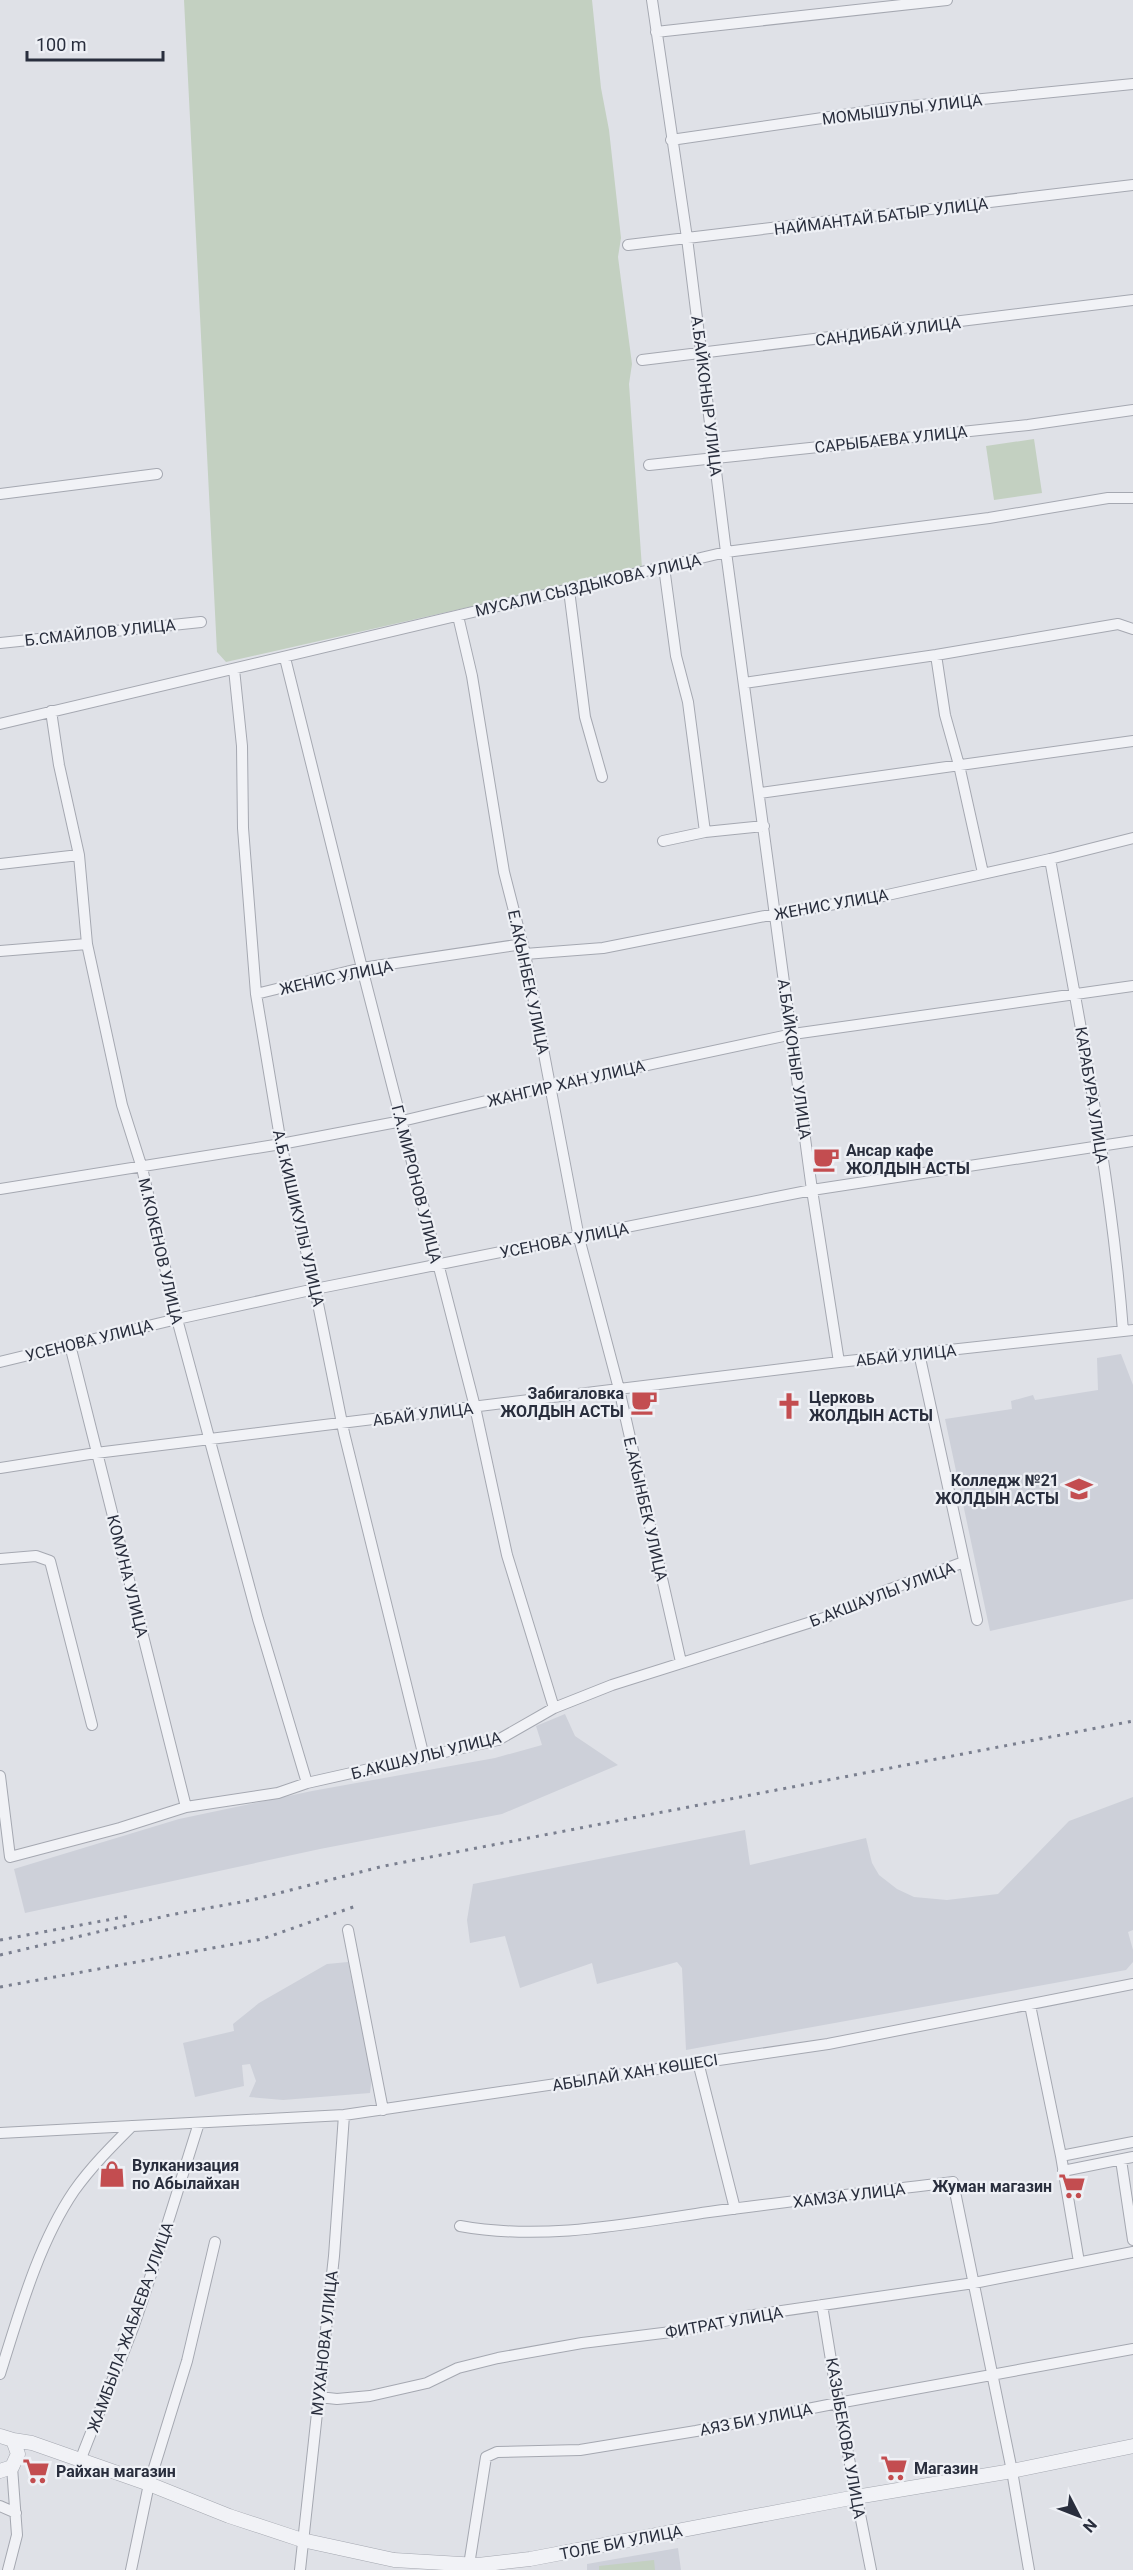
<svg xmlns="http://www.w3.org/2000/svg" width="1133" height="2570" font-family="Roboto,sans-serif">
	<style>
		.built { fill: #cdd0d9 }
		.green { fill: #c3d0c1 }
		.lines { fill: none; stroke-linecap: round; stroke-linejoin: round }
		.minor-casing { stroke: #a5a8b1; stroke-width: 12 }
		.tertiary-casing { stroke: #a5a8b1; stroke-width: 15 }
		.minor { stroke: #f1f2f6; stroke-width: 10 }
		.tertiary { stroke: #f1f2f6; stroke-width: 14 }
		.rail { stroke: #7a7f8f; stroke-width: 3; stroke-dasharray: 3 6; stroke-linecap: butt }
		.labels { text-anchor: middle; stroke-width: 4.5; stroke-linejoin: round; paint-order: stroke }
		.street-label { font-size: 16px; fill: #292e3d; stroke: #eef0f5 }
		.poi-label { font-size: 16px; font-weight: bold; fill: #292e3d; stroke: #eef0f5; text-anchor: start }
	</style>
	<rect width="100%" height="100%" fill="#dfe1e7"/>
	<!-- built -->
	<path class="built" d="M1121,1354l12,31v214l-143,32 -45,-212 67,-10 -1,-8 22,-6 2,5 63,-10 -1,-32z
		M565,1714l10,22 43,29 -116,49 -182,35 -295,64 -11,-44 165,-50 133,-28 183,-33 47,-13 -6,-19z
		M1133,1797v133l-5,2 5,18v12l-7,8 -440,80 -4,-82 -5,-6 -80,22 -5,-21 -72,25 -15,-52 -35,7 -3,-23 6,-36 272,-54 5,35 116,-27 6,25 7,12 18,14 17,8 33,3 51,-6 71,-73z
		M348,1962l24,115 -2,16 -87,7 -34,-3 7,-16 -6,-17 -8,1 2,21 -49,11 -12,-54 51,-12 -1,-7 26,-21 68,-39z
		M678,2548l3,22h-94v-6z"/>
	<!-- green -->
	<path class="green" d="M184,0h408l9,88 8,42 12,108 -3,19 14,107 -3,20 13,184 -416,94 -9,-10z
		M1034,439l8,54 -48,7 -8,-54z
		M654,2560l1,10h-56v-4z"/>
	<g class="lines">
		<defs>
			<path id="minor" d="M652,0l35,238 39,314 86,638 27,172
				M656,32l291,-32
				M671,140l220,-32 242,-24
				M628,245l505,-60
				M642,360l491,-60
				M649,465l379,-40 105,-15
				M0,494l157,-20
				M664,567l12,89 12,46 17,130
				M569,590l16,127 17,60
				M458,616l14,60 32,196 21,82 54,284 40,151 62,273
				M0,643l201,-21
				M936,655l9,60 14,50 24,108
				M285,658l77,310 113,439 32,148 47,153
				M234,669l8,77 1,82 13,166 25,150 34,145 29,144 80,324
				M744,683l192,-28 182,-31 15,5
				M51,711l8,54 20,90 8,89 35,161 20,63 35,151 81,300 49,164
				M0,724l726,-172 263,-34 119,-20h25
				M760,793l373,-52
				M663,841l42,-9 59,-6
				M1050,859c28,157 61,313 73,472
				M0,864l79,-9
				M0,951l87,-7
				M525,954l78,-6 172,-34 108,-18 167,-37 83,-21
				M256,994l106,-26 161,-24
				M0,1189l281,-45 121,-23 148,-35 243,-52 340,-48
				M70,1345l116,462
				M919,1353l58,267
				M0,1362l177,-43 138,-30 497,-99 321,-49
				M0,1468l96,-15 743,-91 294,-32
				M0,1559l36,-3 14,5 42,164
				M0,1776l10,81 110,-29 66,-21 92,-14 29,-10 191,-43 56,-32 58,-23 212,-67 61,-27 79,-29
				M348,1930l35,180
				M1030,2005l31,151 18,106
				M698,2062l37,147
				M0,2133l344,-18 484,-71 305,-60
				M1061,2156l72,-14
				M1121,2160l12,80
				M1063,2171l70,-14
				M460,2226c82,15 167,-2 249,-14 81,-11 163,-20 244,-30l59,289 17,99
				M822,2305l16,98 33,167
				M0,2374c19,-60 38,-130 74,-183 17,-24 37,-44 58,-65
				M319,2397l18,2 33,-3 57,-13 31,-15 40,-10 84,-15 97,-12 68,-15 227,-33 159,-31
				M80,2461c17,-45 36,-88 53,-133 24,-68 44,-136 66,-205
				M0,2506l16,7
				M469,2565l17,-108 11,-5 83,-2 116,-19 142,-28 295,-54
				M8,2570l9,-35 -5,-68
				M131,2570l18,-86 38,-123 28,-119
				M300,2570l34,-314 10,-141"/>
			<path id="tertiary" d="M0,2436l13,4 5,14 -6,13 -12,4
				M13,2440l19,3 117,41 80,32 73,24 92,20 84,5 52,-6 326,-62 156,-26 121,-25"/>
		</defs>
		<!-- minor casing -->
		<use href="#minor" class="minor-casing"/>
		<!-- tertiary casing -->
		<use href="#tertiary" class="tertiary-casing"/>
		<!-- minor -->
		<use href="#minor" class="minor"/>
		<!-- tertiary -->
		<use href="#tertiary" class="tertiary"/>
		<!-- rail -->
		<path class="rail" d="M0,1940l129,-24
			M0,1955l170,-40 82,-15 132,-34 749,-145
			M0,1987l262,-48 94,-33"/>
	</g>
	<!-- icons -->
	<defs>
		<symbol id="cafe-bare" viewBox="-9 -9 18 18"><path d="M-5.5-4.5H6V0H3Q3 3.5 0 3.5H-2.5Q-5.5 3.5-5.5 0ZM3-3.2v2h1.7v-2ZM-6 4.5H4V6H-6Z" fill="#c34d50" stroke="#eef0f5" stroke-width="2.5" paint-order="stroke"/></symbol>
		<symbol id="church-bare" viewBox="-9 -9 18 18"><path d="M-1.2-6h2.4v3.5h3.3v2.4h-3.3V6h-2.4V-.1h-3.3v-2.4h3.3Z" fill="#c34d50" stroke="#eef0f5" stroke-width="2.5" paint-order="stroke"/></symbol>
		<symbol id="university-bare" viewBox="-9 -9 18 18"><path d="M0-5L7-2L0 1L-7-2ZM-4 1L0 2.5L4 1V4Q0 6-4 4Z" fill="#c34d50" stroke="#eef0f5" stroke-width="2.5" paint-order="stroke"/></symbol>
		<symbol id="shop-bare" viewBox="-9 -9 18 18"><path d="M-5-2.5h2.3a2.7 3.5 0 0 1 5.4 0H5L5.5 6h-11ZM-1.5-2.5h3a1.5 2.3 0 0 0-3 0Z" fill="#c34d50" stroke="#eef0f5" stroke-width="2.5" paint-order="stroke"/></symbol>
		<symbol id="supermarket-bare" viewBox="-9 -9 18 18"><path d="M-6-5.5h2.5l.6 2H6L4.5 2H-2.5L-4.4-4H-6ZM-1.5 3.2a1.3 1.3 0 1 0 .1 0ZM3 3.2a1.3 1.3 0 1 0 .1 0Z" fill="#c34d50" stroke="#eef0f5" stroke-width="2.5" paint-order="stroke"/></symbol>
	</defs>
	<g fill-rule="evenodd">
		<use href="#cafe-bare" x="807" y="1140" width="38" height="38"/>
		<use href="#cafe-bare" x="625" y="1383" width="38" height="38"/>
		<use href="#church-bare" x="770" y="1387" width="38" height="38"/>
		<use href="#university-bare" x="1060" y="1470" width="38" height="38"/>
		<use href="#shop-bare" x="93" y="2155" width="38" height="38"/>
		<use href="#supermarket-bare" x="1053" y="2167" width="38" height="38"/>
		<use href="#supermarket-bare" x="875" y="2449" width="38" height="38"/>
		<use href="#supermarket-bare" x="17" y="2452" width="38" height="38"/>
	</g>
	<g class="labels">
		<!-- street labels -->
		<g class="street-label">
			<text transform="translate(902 109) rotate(-7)" y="6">МОМЫШУЛЫ УЛИЦА</text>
			<text transform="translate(881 216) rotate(-7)" y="6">НАЙМАНТАЙ БАТЫР УЛИЦА</text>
			<text transform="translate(888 331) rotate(-7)" y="6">САНДИБАЙ УЛИЦА</text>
			<text transform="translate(707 396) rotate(83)" y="6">А.БАЙКОНЫР УЛИЦА</text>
			<text transform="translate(891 439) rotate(-6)" y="6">САРЫБАЕВА УЛИЦА</text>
			<text transform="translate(588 585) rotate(-13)" y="6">МУСАЛИ СЫЗДЫКОВА УЛИЦА</text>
			<text transform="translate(100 632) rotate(-6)" y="6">Б.СМАЙЛОВ УЛИЦА</text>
			<text transform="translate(831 904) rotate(-10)" y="6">ЖЕНИС УЛИЦА</text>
			<text transform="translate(336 977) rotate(-12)" y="6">ЖЕНИС УЛИЦА</text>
			<text transform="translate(529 982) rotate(78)" y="6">Е.АКЫНБЕК УЛИЦА</text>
			<text transform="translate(795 1059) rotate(82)" y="6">А.БАЙКОНЫР УЛИЦА</text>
			<text transform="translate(566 1083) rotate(-13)" y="6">ЖАНГИР ХАН УЛИЦА</text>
			<text transform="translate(1092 1095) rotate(81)" y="6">КАРАБУРА УЛИЦА</text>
			<text transform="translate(417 1184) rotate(76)" y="6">Г.А.МИРОНОВ УЛИЦА</text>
			<text transform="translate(299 1218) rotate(77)" y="6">А.Б.КИШИКУЛЫ УЛИЦА</text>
			<text transform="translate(564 1240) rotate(-11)" y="6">УСЕНОВА УЛИЦА</text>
			<text transform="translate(161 1251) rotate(77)" y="6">М.КОКЕНОВ УЛИЦА</text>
			<text transform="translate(89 1340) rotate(-14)" y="6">УСЕНОВА УЛИЦА</text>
			<text transform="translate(906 1355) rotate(-6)" y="6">АБАЙ УЛИЦА</text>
			<text transform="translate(423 1414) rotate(-7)" y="6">АБАЙ УЛИЦА</text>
			<text transform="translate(646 1509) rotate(77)" y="6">Е.АКЫНБЕК УЛИЦА</text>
			<text transform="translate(128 1576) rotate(76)" y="6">КОМУНА УЛИЦА</text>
			<text transform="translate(882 1594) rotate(-21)" y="6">Б.АКШАУЛЫ УЛИЦА</text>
			<text transform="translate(426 1755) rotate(-14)" y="6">Б.АКШАУЛЫ УЛИЦА</text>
			<text transform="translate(635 2072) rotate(-9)" y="6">АБЫЛАЙ ХАН КӨШЕСІ</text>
			<text transform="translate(849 2195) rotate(-7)" y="6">ХАМЗА УЛИЦА</text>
			<text transform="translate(724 2322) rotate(-10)" y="6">ФИТРАТ УЛИЦА</text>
			<text transform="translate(130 2327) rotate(-70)" y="6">ЖАМБЫЛА ЖАБАЕВА УЛИЦА</text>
			<text transform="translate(324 2343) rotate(-84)" y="6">МУХАНОВА УЛИЦА</text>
			<text transform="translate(756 2419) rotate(-11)" y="6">АЯЗ БИ УЛИЦА</text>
			<text transform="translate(846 2438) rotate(80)" y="6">КАЗЫБЕКОВА УЛИЦА</text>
			<text transform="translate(621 2542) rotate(-11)" y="6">ТОЛЕ БИ УЛИЦА</text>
		</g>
		<!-- poi labels -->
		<g class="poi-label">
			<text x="846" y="1156">Ансар кафе<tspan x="846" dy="18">ЖОЛДЫН АСТЫ</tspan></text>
			<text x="624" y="1399" text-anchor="end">Забигаловка<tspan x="624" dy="18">ЖОЛДЫН АСТЫ</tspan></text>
			<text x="809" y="1403">Церковь<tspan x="809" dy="18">ЖОЛДЫН АСТЫ</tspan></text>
			<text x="1059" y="1486" text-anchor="end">Колледж №21<tspan x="1059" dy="18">ЖОЛДЫН АСТЫ</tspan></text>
			<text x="132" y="2171">Вулканизация<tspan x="132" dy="18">по Абылайхан</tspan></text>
			<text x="1052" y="2192" text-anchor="end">Жуман магазин</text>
			<text x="914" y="2474">Магазин</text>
			<text x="56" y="2477">Райхан магазин</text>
		</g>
	</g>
	<!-- north arrow -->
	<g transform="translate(1079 2516) rotate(132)" stroke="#eef0f5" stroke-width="4.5" paint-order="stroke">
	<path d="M0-4.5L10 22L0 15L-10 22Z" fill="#292e3d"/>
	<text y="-9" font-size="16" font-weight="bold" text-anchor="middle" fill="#292e3d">N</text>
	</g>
	<!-- scale -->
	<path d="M27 51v9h136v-9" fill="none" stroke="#292e3d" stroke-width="3"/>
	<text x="36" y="51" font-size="18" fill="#292e3d" stroke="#eef0f5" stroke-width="4.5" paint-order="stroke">100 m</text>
</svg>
